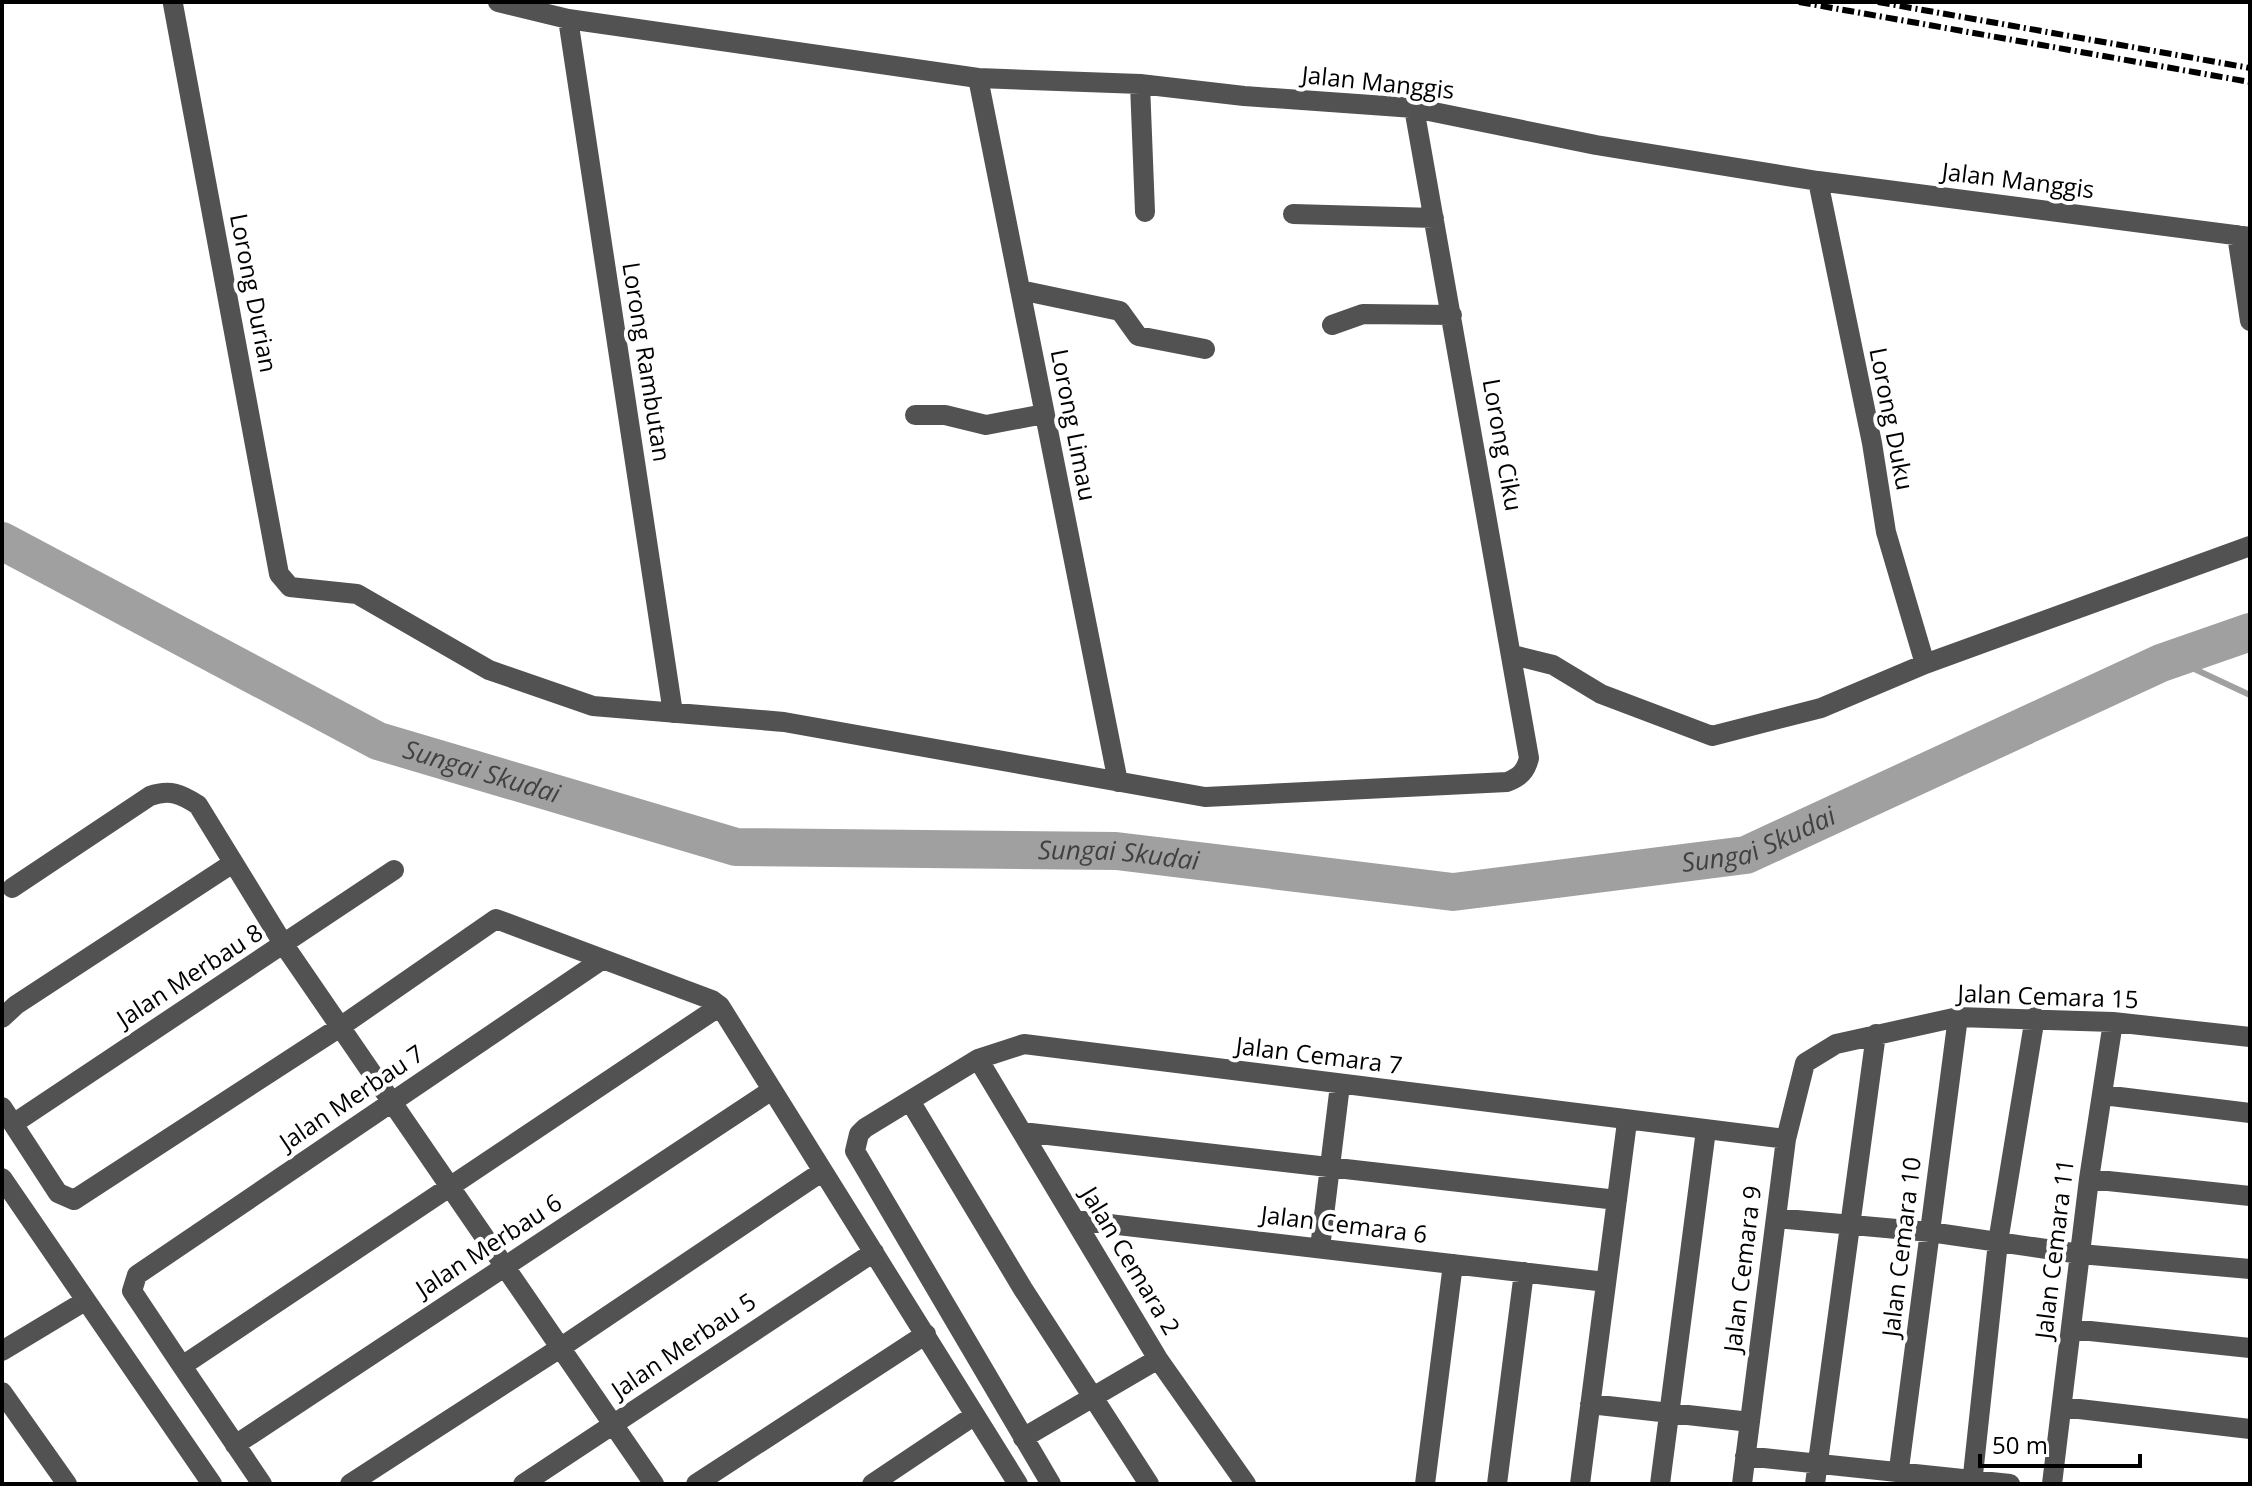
<svg xmlns="http://www.w3.org/2000/svg" width="2252" height="1486" font-family="'Open Sans',sans-serif">
	<style>
		.lines { fill: none; stroke-linecap: round; stroke-linejoin: round }
		.stream { stroke: #a0a0a0; stroke-width: 6 }
		.river { stroke: #a0a0a0; stroke-width: 38 }
		.minor { stroke: #525252; stroke-width: 20 }
		.rail { stroke: #000; stroke-width: 6; stroke-dasharray: 12 4 2 4; stroke-linecap: butt }
		.labels { text-anchor: middle; stroke-width: 8; stroke-linejoin: round; paint-order: stroke }
		.street-label { font-size: 24px; fill: #000; stroke: #fff }
		.water-label { font-size: 26px; font-style: italic; fill: #414141; stroke: #fff }
	</style>
	<rect width="100%" height="100%" fill="#fff"/>
	<g class="lines">
		<!-- stream -->
		<path class="stream" d="M2173,659l77,36"/>
		<!-- river -->
		<path class="river" id="s1" d="M2,541l376,200 358,106 380,4 337,41 293,-37 415,-192 89,-31"/>
		<!-- minor -->
		<path class="minor" d="M498,2l70,17 410,59 162,6 104,12 170,12 182,37 222,36 432,56
			M173,4l106,570 11,13 67,7 132,76 104,36 191,16 421,75 302,-15c13,-5 19,-11 22,-24l-115,-650
			M568,19l105,694
			M978,78l140,704
			M1140,84l5,128
			M1818,181l54,262 14,89 39,132
			M1293,214l141,4
			M2237,235l13,86
			M1020,290l100,21 18,25 67,13
			M1332,325l31,-11 89,1
			M915,415h30l41,10 58,-11
			M1513,655l40,10 48,29 111,42 109,-28 104,-44 325,-118
			M12,888l138,-92c20,-7 31,-2 48,9l86,140 370,539
			M603,959l-466,316 -5,16 50,75 538,-360
			M2,1018l14,-13 217,-142
			M978,1059l180,300 88,125
			M2103,1095l147,18
			M910,1101l113,188 126,195
			M2,1107l56,86 16,7 266,-173 156,-108 216,81 8,6 298,478
			M13,1124l381,-254
			M1022,1132l595,68
			M2,1178l210,306
			M2089,1179l161,17
			M1776,1218l154,14 150,22 170,15
			M1075,1220l531,62
			M1320,1248l20,-163
			M2071,1329l179,19
			M2,1351l83,-50
			M182,1366l80,118
			M2,1392l65,92
			M1590,1404l160,18
			M2062,1407l188,22
			M1023,1438l135,-79
			M235,1445l537,-355
			M1745,1456l265,28
			M350,1484l210,-136 263,-177
			M523,1484l351,-232
			M696,1484l230,-150
			M872,1484l103,-69
			M1051,1484l-196,-333 4,-17 6,-6 113,-69 46,-15 762,95
			M1425,1484l28,-220
			M1497,1484l27,-212
			M1580,1484l47,-362
			M1660,1484l46,-354
			M1742,1484l44,-345 19,-76 31,-19 122,-27 155,5 137,15
			M1815,1484l61,-450
			M1897,1484l61,-467
			M1972,1484l26,-242 37,-225
			M2052,1484l37,-305 24,-157"/>
		<!-- rail -->
		<path class="rail" d="M1799,2l451,80
			M1878,2l372,66"/>
	</g>
	<g class="labels">
		<!-- street labels -->
		<g class="street-label">
			<text transform="translate(1378 83) rotate(6)" y="8">Jalan Manggis</text>
			<text transform="translate(2018 181) rotate(7)" y="8">Jalan Manggis</text>
			<text transform="translate(253 293) rotate(79)" y="8">Lorong Durian</text>
			<text transform="translate(646 362) rotate(81)" y="8">Lorong Rambutan</text>
			<text transform="translate(1891 419) rotate(79)" y="8">Lorong Duku</text>
			<text transform="translate(1073 425) rotate(79)" y="8">Lorong Limau</text>
			<text transform="translate(1502 445) rotate(80)" y="8">Lorong Ciku</text>
			<text transform="translate(190 976) rotate(-33)" y="8">Jalan Merbau 8</text>
			<text transform="translate(2048 997) rotate(2)" y="8">Jalan Cemara 15</text>
			<text transform="translate(1319 1056) rotate(7)" y="8">Jalan Cemara 7</text>
			<text transform="translate(352 1098) rotate(-34)" y="8">Jalan Merbau 7</text>
			<text transform="translate(1344 1225) rotate(7)" y="8">Jalan Cemara 6</text>
			<text transform="translate(489 1246) rotate(-33)" y="8">Jalan Merbau 6</text>
			<text transform="translate(1902 1247) rotate(-83)" y="8">Jalan Cemara 10</text>
			<text transform="translate(2055 1249) rotate(-83)" y="8">Jalan Cemara 11</text>
			<text transform="translate(1130 1261) rotate(59)" y="8">Jalan Cemara 2</text>
			<text transform="translate(1743 1269) rotate(-83)" y="8">Jalan Cemara 9</text>
			<text transform="translate(684 1346) rotate(-34)" y="8">Jalan Merbau 5</text>
		</g>
		<!-- water labels -->
		<g class="water-label">
			<text dy="9" stroke="none"><textPath href="#s1" startOffset="534">Sungai Skudai</textPath></text>
			<text dy="9" stroke="none"><textPath href="#s1" startOffset="1830">Sungai Skudai</textPath></text>
			<text dy="9" stroke="none"><textPath href="#s1" startOffset="1182">Sungai Skudai</textPath></text>
		</g>
	</g>
	<!-- border -->
	<rect width="2252" height="1486" fill="none" stroke="#000000" stroke-width="8"/>
	<!-- scale -->
	<path d="M1980 1454v12h160v-12" fill="none" stroke="#000000" stroke-width="4"/>
	<text x="1992" y="1454" font-size="24" fill="#000000" stroke="#ffffff" stroke-width="6" paint-order="stroke">50 m</text>
</svg>
